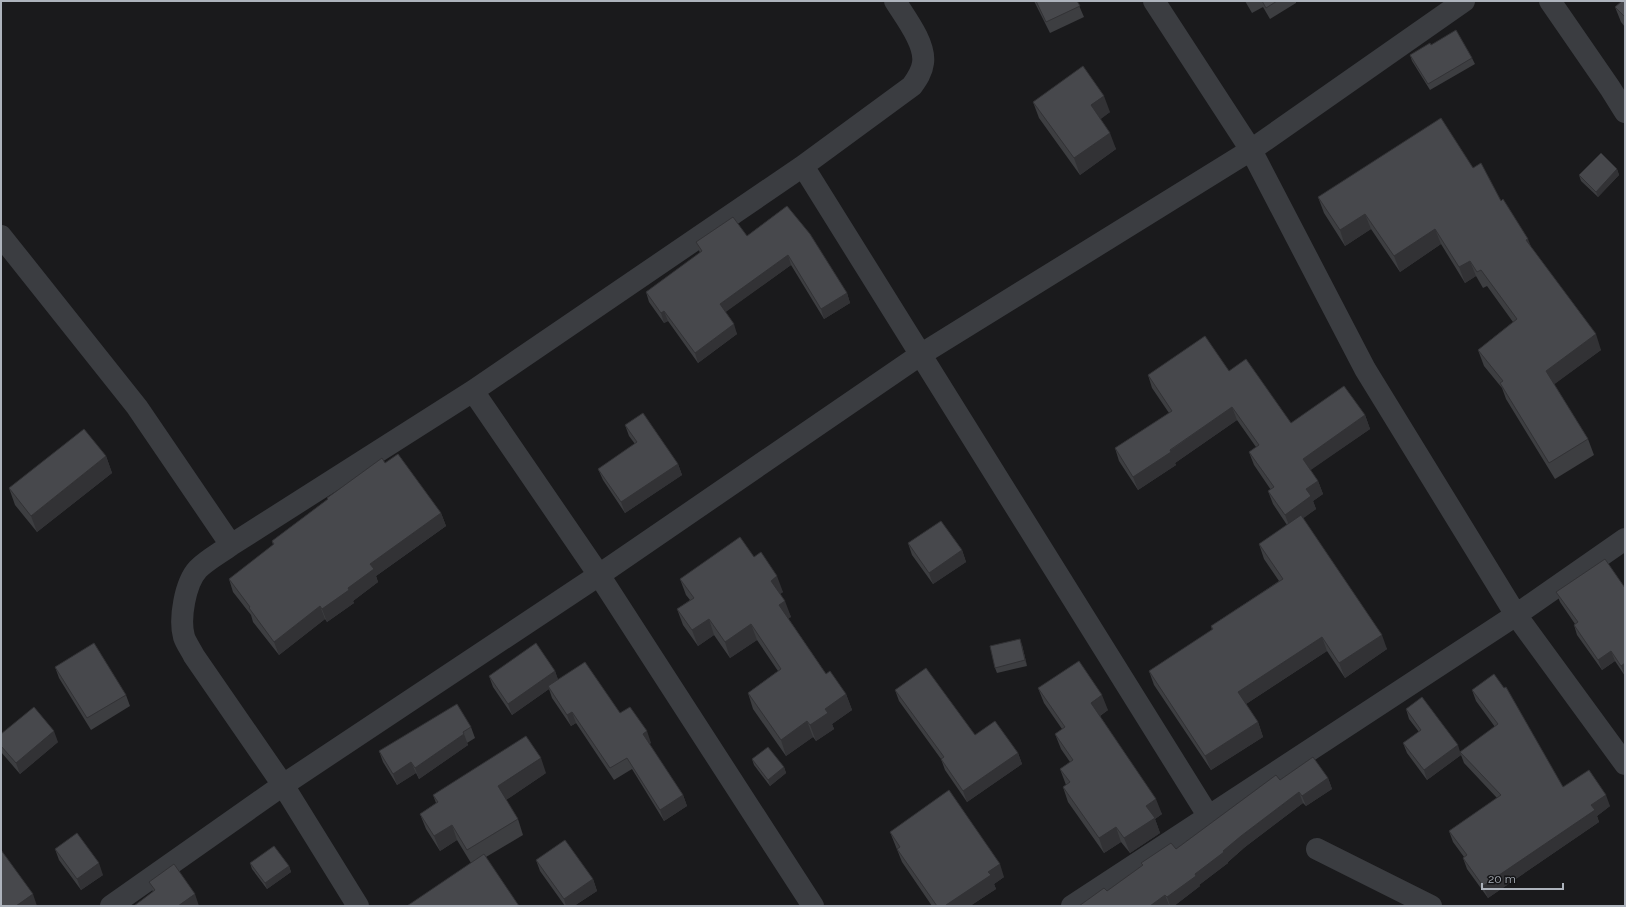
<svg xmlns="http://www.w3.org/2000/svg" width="1626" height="907" font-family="Raleway,sans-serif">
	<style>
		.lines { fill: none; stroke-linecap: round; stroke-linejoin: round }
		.minor { stroke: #3b3d41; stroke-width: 22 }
		.wall { fill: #3d3e41 }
		.shaded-wall { fill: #323235 }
		.building { fill: #47484c; stroke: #323235 }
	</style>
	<rect width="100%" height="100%" fill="#1a1a1c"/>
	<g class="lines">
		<!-- minor -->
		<path class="minor" d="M1154,1l97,149 114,219 151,246 109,149
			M1550,1l60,87 15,24
			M803,166l109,-80c5,-7 10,-14 11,-23 3,-19 -18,-46 -28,-62
			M1,236l136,171 94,138
			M473,391l126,184 214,331
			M1317,849l114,57
			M111,906l172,-121 316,-210 321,-220 331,-205 213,-149
			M358,906l-75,-121 -89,-129c-3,-6 -8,-13 -10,-19 -5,-18 1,-54 14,-68 9,-9 22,-16 33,-24l242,-154 330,-225 406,651
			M1072,906l444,-291 109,-76"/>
	</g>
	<!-- wall -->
	<path class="wall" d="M1034,1h43l7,16 -34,16z
		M1245,1h51v2l-26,16 -7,-12 -11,6z
		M1625,1v26l-4,-5 -6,-15z
		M1431,45l41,13 3,6 -45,26 -18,-29 -2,-6z
		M1033,102l77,10 -10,7 16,30 -36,26 -41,-57z
		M1473,168l28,33 30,46 70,103 -47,34 34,55 6,16 -39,24 -49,-80 -4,-11 -18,-22 -6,-16 35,-28 -26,-36 -4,2 -7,-12 -11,7 -24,-39 -41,28 -29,-43 -26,17 -21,-33 -6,-16z
		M1617,169l2,6 -21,22 -17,-16 -2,-6z
		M787,206l60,87 3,10 -26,16 -33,-54 -66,47 12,22 -39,29 -30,-42 -4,2 -15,-21 -3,-10 54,-39 -4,-11 51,-6z
		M1229,371l62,52 74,-8 5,14 -60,41 8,11 5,13 -10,7 3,8 -13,9 84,131 -42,29 -18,-27 -81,53 12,18 5,15 -52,33 -57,-85 -5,-14 63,-41 -1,-4 68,-45 -15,-22 -5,-15 28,-19 -14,-21 -5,-13 3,-1 -17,-25 -5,-13 7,-5 -19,-27 -62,43 1,2 -38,25 -19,-29 -4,-13 54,-35 -17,-25 -4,-13z
		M625,425l53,39 4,11 -57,38 -22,-33 -5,-11 37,-25 -6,-8z
		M106,456l6,17 -75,59 -22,-27 -6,-17z
		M385,463l56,50 5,13 -70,50 2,6 -25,19 1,2 -27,19 -2,-3 -46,36 -26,-33 -2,-7 -18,-23 -4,-13 44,-34 -1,-4 56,-42 -1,-1z
		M908,543l54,7 4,12 -33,22 -21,-29z
		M754,557l29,35 -3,2 11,23 -3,1 38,56 20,20 6,16 -20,14 2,5 -18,12 -3,-4 -27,19 -33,-47 -5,-16 30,-22 -21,-31 -27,18 -16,-23 -16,11 -15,-21 -6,-16 13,-9 -4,-5 -6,-16z
		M1625,588v88l-10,-15 -13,9 -25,-35 -3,-10 1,-1 -15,-22 -4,-10z
		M1022,645l5,21 -30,7 -2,-5z
		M55,667l71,28 4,11 -39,24 -32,-52z
		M555,671l3,9 62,33 31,30 -2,1 34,51 4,11 -23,15 -32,-52 -18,11 -38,-57 -5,3 -19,-28 -3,-9 -37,26 -19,-28 -4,-11z
		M1038,688l70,22 -8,6 62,98 -7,5 5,14 -30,20 -9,-11 -17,11 -36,-51 -5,-15 3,-2 -6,-16 10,-7 -9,-13 -6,-15 7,-5 -18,-26z
		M895,690l80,45 43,18 4,11 -55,38 -22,-32 -4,-11 -42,-58z
		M1472,690l91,97 47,19 -13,10 2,6 -111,76 -21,-29 -4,-11 1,-1 -11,-15 -4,-11 48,-33 -33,-35 -3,-8 -34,25 -20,-27 -4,-10 16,-11 -10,-13 -3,-10 54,43 35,-25 -19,-26z
		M471,727l4,11 -8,5 1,2 -49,34 -3,-6 -19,12 -14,-23 -4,-11z
		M1,734l57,8 -38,32 -19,-22z
		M752,759l32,8 2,6 -16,13 -16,-21z
		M546,773l-40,27 12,19 5,16 -37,22 -15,6 -14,-23 -17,11 -14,-22 -6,-15 16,-11 -3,-8z
		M1328,778l4,11 -26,17 -3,-3 -58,44 -17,15v1l-29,22 1,1 -26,20h-4l-1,-1 -1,1h-89l28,-15 35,-26 -1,-2 35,-14 104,-69z
		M890,832l114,45 -10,7 2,5 -26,17h-38l-30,-44z
		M55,849l48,26 -22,15 -22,-30z
		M536,860l57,19 4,12 -23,15h-9l-25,-35z
		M250,863l39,3 2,6 -24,17 -15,-20z
		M149,882l50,24 -46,-14z"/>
	<!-- shaded-wall -->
	<path class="shaded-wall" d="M1104,96l6,16 -13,10 -6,-17z
		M1110,133l6,16 -36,26 -6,-17z
		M1617,169l2,6 -21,22 -2,-5z
		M1365,214l6,15 -26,17 -5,-16z
		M1435,229l6,15 -41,28 -6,-16z
		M1528,239l6,15 -8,-14z
		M788,255l3,10 -68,49 -3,-10z
		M1470,261l6,15 -11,7 -6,-16z
		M847,293l3,10 -26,16 -3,-10z
		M664,311l4,10 -4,2 -3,-10z
		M734,324l3,10 -39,29 -3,-10z
		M1596,334l5,16 -49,36 -6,-15z
		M1232,407l5,13 -62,43 1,2 -38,25 -5,-13z
		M1365,415l5,14 -62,43 -5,-13z
		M106,456l6,17 -75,59 -6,-16z
		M678,464l4,11 -57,38 -4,-11z
		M1318,481l5,13 -10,7 3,8 -26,19 -5,-13 21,-26z
		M441,513l5,13 -70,50 2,6 -25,19 1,2 -27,19 -5,-13 26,-21 22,-24z
		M962,550l4,12 -33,22 -4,-11z
		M777,576l6,16 -7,5 -5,-16z
		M785,601l6,16 -6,4 -6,-16z
		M320,606l5,13 -46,36 -5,-13z
		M709,619l5,16 -16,11 -6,-16z
		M751,624l6,16 -27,18 -5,-16z
		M1382,635l5,14 -42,29 -6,-15z
		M1322,637l5,14 -84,55 -5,-14z
		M1020,639l2,6 5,21 -2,-6z
		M1611,651l4,10 -13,9 -4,-10z
		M1625,663v13l-4,-10z
		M555,671l4,11 -11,4 1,3 -37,26 -4,-11z
		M846,694l6,16 -20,14 2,5 -18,12 -6,-16 15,-16z
		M1102,695l6,15 -12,8 -5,-15z
		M572,712l4,11 -5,3 -4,-11z
		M807,721l6,16 -27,19 -5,-16z
		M1258,722l5,15 -52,33 -6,-14z
		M54,731l4,11 -38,32 -4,-11z
		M647,731l4,12 -4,2 -4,-11z
		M464,734l4,11 -49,34 -4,-11z
		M1458,745l3,10 -34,25 -3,-10z
		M1018,753l4,11 -55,38 -4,-11z
		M541,758l5,15 -43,29 -5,-16z
		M411,762l5,11 -19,12 -4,-11z
		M784,767l2,6 -16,13 -2,-6z
		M1328,778l4,11 -26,17 -4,-10z
		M1299,792l4,11 -58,44 -17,15v1l-29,22 1,1 -26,20h-4l-3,-9 74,-61z
		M683,795l4,11 -23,15 -4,-11z
		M1606,795l4,11 -13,10 2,6 -111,76 -5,-12 108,-81z
		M1156,799l6,15 -7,5 5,14 -30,20 -6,-15 22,-32z
		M452,825l5,15 -17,11 -6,-15z
		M1116,827l5,15 -17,11 -5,-15z
		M99,863l4,12 -22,15 -4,-11z
		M1000,864l4,13 -10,7 2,5 -26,17h-23l-1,-1 42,-33z
		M289,866l2,6 -24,17 -2,-6z
		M593,879l4,12 -23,15h-8l-2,-7z
		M33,894l4,12h-21z
		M195,894l4,12h-21z
		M1165,895l4,10 -1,1h-18z"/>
	<!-- building -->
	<path class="building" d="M1036,1h41l3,5 -34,16z
		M1262,1h15l-11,7z
		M1622,1h3v16l-10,-10z
		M1456,30l16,28 -44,26 -18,-29 20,-12 1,2z
		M1083,66l21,30 -13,9 19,28 -36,25 -41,-56z
		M1441,118l32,50 8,-5 20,38 2,-2 25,40 -2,1 70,94 -50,37 42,68 -39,24 -49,-80 3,-2 -25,-31 39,-31 -36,-49 -4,2 -7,-11 -11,6 -24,-38 -41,27 -29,-42 -25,16 -22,-33z
		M1601,153l16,16 -21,23 -17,-17z
		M787,206l23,28 37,59 -26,16 -33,-54 -68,49 14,20 -39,29 -31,-42 -3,2 -15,-21 56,-41 -6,-9 37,-25 14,19z
		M1205,336l24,35 17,-12 45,64 53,-37 21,29 -62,44 15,22 -12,8 5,7 -26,19 -17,-24 6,-4 -25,-35 10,-7 -27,-38 -62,43 1,2 -38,25 -18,-29 57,-37 -24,-36z
		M643,413l35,51 -57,38 -23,-33 39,-27 -12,-17z
		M84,429l22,27 -75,60 -22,-28z
		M398,454l43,59 -71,51 4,5 -26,19 1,2 -27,19 -2,-3 -46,36 -25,-34 1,-1 -21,-28 45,-35 -2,-3 56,-42 -1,-1 55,-40 3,5z
		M1301,515l81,120 -43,28 -17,-26 -84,55 20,30 -53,34 -56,-85 64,-42 -2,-3 72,-47 -24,-35z
		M941,521l21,29 -33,23 -21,-30z
		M740,537l14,20 7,-5 16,24 -6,5 14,20 -6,4 47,69 4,-3 16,23 -21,15 3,4 -18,12 -3,-4 -26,19 -33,-47 33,-24 -30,-45 -26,18 -16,-23 -17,11 -15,-21 17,-11 -14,-19z
		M1605,559l20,29v75l-4,3 -10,-15 -13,9 -24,-35 4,-3 -22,-30z
		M1020,639l5,21 -30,8 -5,-22z
		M94,643l32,52 -39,23 -32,-51z
		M536,643l19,28 -47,33 -19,-28z
		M1079,661l23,34 -11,8 65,96 -10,7 9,12 -31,20 -8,-11 -17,11 -36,-51 7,-5 -10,-13 13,-9 -18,-26 10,-7 -27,-39z
		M585,662l35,51 10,-6 17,24 -4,3 40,61 -23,15 -33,-52 -17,10 -38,-56 -5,3 -19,-29z
		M926,668l49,67 20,-14 23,32 -55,38 -22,-32 3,-2 -49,-67z
		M1494,674l10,14 2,-1 57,100 26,-17 17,25 -15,10 4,5 -112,76 -20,-28 4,-3 -18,-24 52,-36 -41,-43 38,-28 -26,-34z
		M1422,697l36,48 -34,25 -21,-27 18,-13 -15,-21z
		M457,704l14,23 -8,5 1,2 -49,34 -4,-6 -18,12 -14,-23z
		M34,707l20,24 -38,32 -15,-17v-12z
		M526,736l15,22 -43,28 20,33 -51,31 -15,-25 -18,11 -14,-22 18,-12 -5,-7z
		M768,747l16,20 -16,13 -16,-21z
		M1313,757l15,21 -26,18 -3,-4 -58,44 -18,15 1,1 -29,22 1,2 -29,21 -2,-2 -15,11h-71l25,-18 3,3 36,-26 -2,-2 30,-20 5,6 100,-74 4,5z
		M949,790l51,74 -12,8 3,3 -45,30 1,1h-10l-40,-57 3,-2 -10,-15z
		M77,833l22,30 -22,16 -22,-30z
		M565,840l28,39 -29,20 -28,-39z
		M274,846l15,20 -24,17 -15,-20z
		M1,850l32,44 -17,12h-15z
		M484,854l35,52h-112z
		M174,864l21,30 -17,12h-44l21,-16 -6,-8z"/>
	<!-- border -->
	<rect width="1626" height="907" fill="none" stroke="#adb3bc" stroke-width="4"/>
	<!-- scale -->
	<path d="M1482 883v6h81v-6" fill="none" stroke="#adb3bc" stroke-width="2"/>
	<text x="1488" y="883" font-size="12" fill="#adb3bc" stroke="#151517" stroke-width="3" paint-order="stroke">20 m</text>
</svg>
